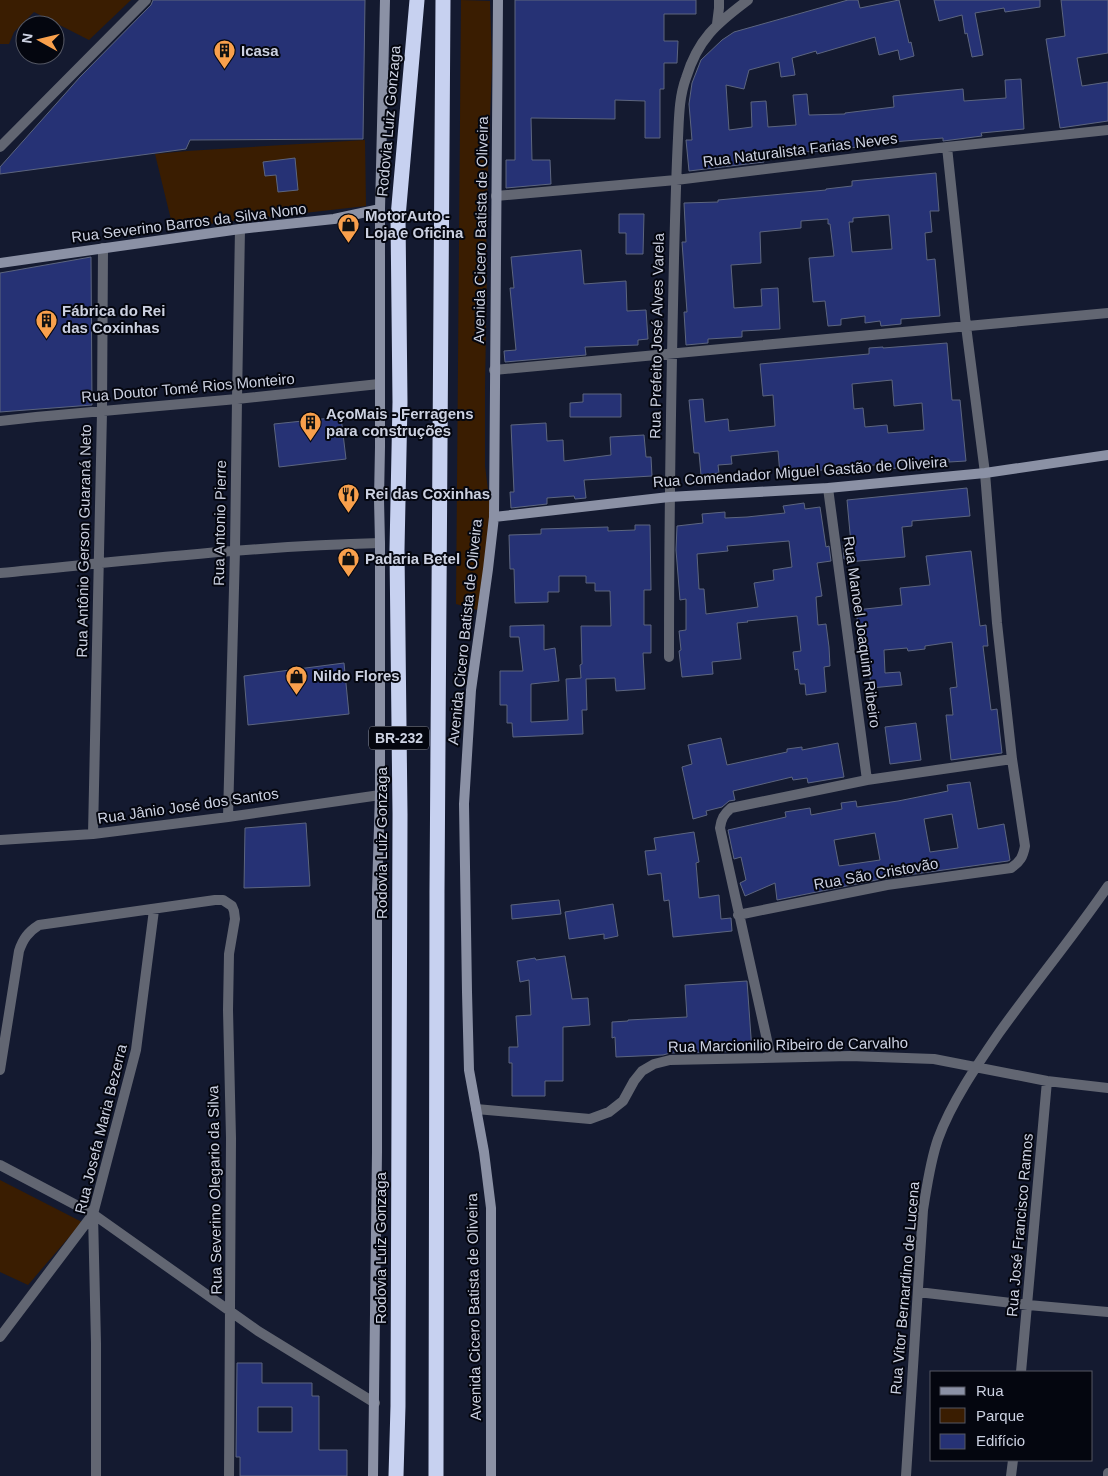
<svg xmlns="http://www.w3.org/2000/svg" width="1108" height="1476" font-family="Helvetica,sans-serif">
	<style>
		.green { fill: #3a1d01 }
		.building { fill: #263275; stroke: #5c657f; fill-rule: evenodd }
		.lines { fill: none; stroke-linecap: round; stroke-linejoin: round }
		.street { stroke: #626672; stroke-width: 10 }
		.secondary { stroke: #8b91a5; stroke-width: 10 }
		.highway { stroke: #c7d1f0; stroke-width: 15 }
		.labels { text-anchor: middle; stroke-width: 4; stroke-linejoin: round; paint-order: stroke }
		.shield { fill: #04060f; stroke: #9094a2; stroke-width: 1 }
		.shield-label { font-size: 14px; font-weight: bold; fill: #ccd1e1 }
		.poi-label { font-size: 15px; font-weight: bold; fill: #ccd1e1; stroke: #04060f; text-anchor: start }
		.street-label { font-size: 15px; fill: #ccd1e1; stroke: #04060f }
	</style>
	<rect width="100%" height="100%" fill="#141a30"/>
	<!-- green -->
	<path class="green" d="M0,0h131l-42,40 -55,-28 -20,20 -5,12h-9z
		M461,0l29,1 2,63 -6,164 1,35 -2,126v77l6,47 -7,99 -28,-8z
		M365,140l1,66 -193,22 -18,-74 32,-3z
		M0,1180l82,42 -54,63 -28,-13z"/>
	<!-- building -->
	<path class="building" d="M153,0h212l-2,139 -173,1 -4,9 -186,25v-7l80,-90 71,-72z
		M515,0h181v14h-32v27h14l-1,22h-13v26h-4v49h-15v-37l-30,-1v19l-84,-1 1,42h18l1,24 -45,4v-28h9z
		M848,0h10l2,8 39,-8 10,43 2,-1 3,14 -14,4 -2,-10 -19,5 -4,-18 -58,17 -1,-3 -24,7 3,17 -14,2 -2,-15 -30,8 -5,19 -18,-4 3,45 23,-3 -1,-25 15,-1 2,26 28,-2 -3,-30 14,-1 2,21 36,-1v-1l49,-6 -1,-11 70,-7 1,12 42,-3 -1,-18 16,-1 3,50 -43,4 1,3 -39,5v-3l-64,5v1l-36,5v2l-54,1v3l-25,1v6l-75,9 -3,-31h6l-3,-36 3,-21 9,-23 21,-20 12,-8z
		M934,0h106v7l-35,5 -1,-4 -29,5 8,42 -11,2 -5,-24 -2,1 -3,-19 -23,6z
		M1061,0h47v53l-31,5 5,28 26,-4v39l-48,7 -14,-89 19,-3z
		M295,158l3,32 -20,2 -2,-17 -11,1 -2,-14z
		M936,173l3,38h-9l2,21 -7,1 2,27 8,-1 5,57 -39,3v5l-20,2 -1,-5 -15,2v-7l-24,3v6l-13,1 -3,-25 -12,1 -4,-44 25,-2 -4,-32h-2v-5l-27,2v7l-41,4 1,31 -30,2 3,43 28,-2 -1,-17 17,-1 2,41 -38,2v6l-34,2v4l-22,2 -2,-33h3l-5,-70h4l-2,-39 34,-1v-2l108,-10v-1l26,-3v-5zM889,215l3,34 -40,3 -3,-30h4v-4z
		M619,214h25l-1,40h-17v-21h-7z
		M581,250l3,34 42,-3 1,30 19,-1 2,29 -10,1v5l-53,2 1,8 -81,7 -1,-11 12,-1 -6,-62h4l-3,-31z
		M91,257l1,148 -92,7v-139z
		M947,343l5,57h8l6,61 -17,1v-3l-53,4 1,5 -21,2 -1,-5 -95,9 -2,-23 -47,5 1,8 -14,1 1,8 -18,2 -2,-22h-5l-5,-53 14,-1 2,23 23,-3 1,12 46,-5 -2,-31 -10,1 -3,-32 109,-10v-6l14,-1v1zM892,380l2,26 28,-3 2,27 -36,3 -1,-8 -22,2 -2,-19 -9,1 -2,-25z
		M583,394h38v23h-51v-14l13,-1z
		M341,417l5,42 -67,8 -5,-43z
		M546,423l1,18 16,-1 1,21 47,-6 -1,-18 34,-2 2,22h5l1,19 -68,4 2,18 -11,1 -1,-3 -27,2v6l-36,4 -1,-16h4l-3,-67z
		M967,488l3,28 -58,5v5l-10,1 3,30 -58,5 -1,-3h-2l-1,-14 8,-1 -4,-44z
		M804,503l1,6 15,-2 6,40 3,-1 2,15 -14,2 5,33 -6,1 2,28 8,-1 3,23 1,19 -6,1 2,25 -20,3 -1,-11h-5l-2,-15 -3,1 -2,-18 8,-1 -4,-35 -50,5 1,1 -11,1 4,36 -29,3 1,12 -31,3 -3,-26 2,-1 -2,-19 7,-1v-31l-6,1 -4,-50 1,-24 26,-3 -1,-9 23,-2v6l22,-1 38,-4 -2,-7zM789,541l3,26 -19,3 1,10 -20,3 4,24 -52,7 -2,-25h-5l-2,-35 31,-3 -1,-5z
		M635,525h15l1,65h-7v35h7v28h-8l2,36 -29,2 -1,-13 -29,1 1,31h-5l1,24 -70,3 -1,-14h-5v-18h-7v-34h23l-4,-34h-9v-11l34,-1v25l11,-2 4,33 -28,3v38l37,-2 -2,-41 15,-1 -1,-13 2,-1 -1,-38h30l-1,-35h-15v-8h-9v-7h-27v16h-11v10l-33,1 -1,-34h-4l-1,-34 32,-1v-5l67,-2v4l27,-1z
		M971,551l9,75 6,-1 2,21h-5l8,64 6,-1 5,44 -51,7 -5,-45h7l-3,-27 7,-1 -5,-45 -27,4v3l-17,2 -1,-3 -23,2 1,23 15,-1 2,13 -31,3 -3,-32 -6,1 -6,-47 46,-5 -2,-17 30,-3 -4,-29z
		M344,663l5,51 -101,11 -4,-49z
		M916,723l5,37 -31,4 -5,-37z
		M721,738l6,27 60,-13v-3l15,-2v3l36,-7 6,34 -36,6 -1,-5 -14,2 -1,-3 -59,14 2,9 -6,1 -7,6 -16,4 1,4 -14,4 -11,-52 10,-3 -4,-19z
		M970,782l8,47 26,-5 6,36 -2,1 -122,17 -109,22 -2,-17 -30,13 -5,-13 6,-3 -5,-23 -7,2 -6,-29 58,-13 -1,-5 25,-4 1,7 31,-6 -1,-6 15,-2 1,6 41,-6 50,-10 -1,-6zM952,814l6,34 -28,4 -6,-33zM875,833l5,27 -41,6 -5,-26z
		M306,823l4,63 -66,2 1,-60z
		M694,832l5,30 -3,1 3,35 20,-3 2,24 10,-1 1,13 -59,6 -4,-37 -5,1 -3,-28 -13,2 -3,-24 11,-1 -2,-12z
		M559,900l2,14 -49,5 -1,-14z
		M613,904l5,32 -14,3v-5l-35,5 -4,-27z
		M565,956l7,43 16,-1 2,27 -27,2v54h-18v15h-33v-33h-3v-16h9l-2,-31 15,-1 -2,-35 -9,2 -3,-21 18,-3 1,2z
		M747,981l5,70 -82,2 -7,2 -47,2 -1,-20 -3,1v-16l16,-1v-1l59,-3 -2,-32z
		M237,1363h25v20h50v13h7v54h28v26h-107v-19h-4zM258,1407h34v25h-34z"/>
	<g class="lines">
		<!-- street -->
		<path class="street" d="M717,24l2,-16v-8
			M0,147l146,-147
			M496,196l180,-16 271,-33 161,-17
			M494,370l614,-57
			M0,421l36,-4 201,-18 142,-15
			M828,488l39,292
			M0,573c127,-12 253,-27 380,-30
			M669,657c0,-133 2,-265 5,-398 1,-40 2,-81 4,-121 1,-20 1,-41 8,-60 12,-39 30,-54 62,-78
			M228,817l7,-267 2,-151 3,-170
			M93,834l9,-422 1,-164
			M0,840l93,-6 135,-17 152,-22
			M738,915l149,-30 124,-17c9,-6 12,-11 14,-22l-13,-87 -15,-136 -12,-150 -19,-147 -19,-179
			M771,1058l-51,-230c1,-9 4,-14 11,-20l136,-28 145,-21
			M0,1070l19,-119c4,-12 9,-19 20,-26l176,-25h8l9,6 2,5 1,8 -6,35 -1,56 3,128 -2,338
			M476,1109l114,10 19,-7 14,-11 11,-20 8,-10 12,-7 16,-4 180,-4 84,3 113,22 61,7
			M0,1165l93,49 165,117 117,72
			M918,1292l110,13 80,7
			M0,1337l93,-123
			M1021,1372l26,-291
			M96,1476v-133l-3,-129 43,-164 18,-140
			M906,1476l17,-266c4,-24 7,-48 15,-71 13,-36 39,-74 61,-106 35,-49 74,-96 109,-147
			M1011,1476l2,-16
			M1108,1476v-3"/>
		<!-- secondary -->
		<path class="secondary" d="M0,263l240,-34 94,-10 46,-10
			M494,517l175,-20 159,-9 157,-15 123,-18
			M373,1476l4,-324v-262l3,-95v-252l-1,-44 1,-52v-238l5,-209
			M491,1476v-268l-7,-56 -15,-82 -2,-78 -3,-188 7,-114 17,-121 6,-52 4,-517"/>
		<!-- highway -->
		<path class="highway" d="M396,1476l2,-70 2,-592 -3,-264 3,-148 -2,-185 19,-217
			M436,1476l1,-583 6,-893"/>
	</g>
	<!-- icons -->
	<defs>
		<symbol id="building-pin" viewBox="-11 -11 22 30"><path d="M0 17L-7.5 6A9.5 9.5 0 1 1 7.5 6Z" fill="#f9a04c" stroke="#04060f"/><path d="M-4-6H4V6H1V3H-1V6H-4ZM-2.5-4.3h1.7v1.8h-1.7ZM.8-4.3h1.7v1.8H.8ZM-2.5-1h1.7V.8h-1.7ZM.8-1h1.7V.8H.8Z" fill="#111"/></symbol>
		<symbol id="shop-pin" viewBox="-11 -11 22 30"><path d="M0 17L-7.5 6A9.5 9.5 0 1 1 7.5 6Z" fill="#f9a04c" stroke="#04060f"/><path d="M-5-2.5h2.3a2.7 3.5 0 0 1 5.4 0H5L5.5 6h-11ZM-1.5-2.5h3a1.5 2.3 0 0 0-3 0Z" fill="#111"/></symbol>
		<symbol id="restaurant-pin" viewBox="-11 -11 22 30"><path d="M0 17L-7.5 6A9.5 9.5 0 1 1 7.5 6Z" fill="#f9a04c" stroke="#04060f"/><path d="M-5-6h1v4h1v-4h1v4h1v-4h1v5L-1.5 .5V6h-2V.5L-5-1ZM5-6V6H3V1.5H1.5Q1.5-4 5-6Z" fill="#111"/></symbol>
	</defs>
	<g fill-rule="evenodd">
		<use href="#building-pin" x="212" y="38" width="25" height="34"/>
		<use href="#shop-pin" x="336" y="212" width="25" height="34"/>
		<use href="#building-pin" x="34" y="308" width="25" height="34"/>
		<use href="#building-pin" x="298" y="410" width="25" height="34"/>
		<use href="#restaurant-pin" x="336" y="482" width="25" height="34"/>
		<use href="#shop-pin" x="336" y="546" width="25" height="34"/>
		<use href="#shop-pin" x="284" y="664" width="25" height="34"/>
	</g>
	<g class="labels">
		<!-- shield labels -->
		<rect class="shield" x="369" y="726.5" width="60" height="23" rx="4"/>
		<g class="shield-label">
			<text x="399" y="743">BR-232</text>
		</g>
		<!-- poi labels -->
		<g class="poi-label">
			<text x="241" y="56">Icasa</text>
			<text x="365" y="221">MotorAuto -<tspan x="365" dy="17">Loja e Oficina</tspan></text>
			<text x="62" y="316">Fábrica do Rei<tspan x="62" dy="17">das Coxinhas</tspan></text>
			<text x="326" y="419">AçoMais - Ferragens<tspan x="326" dy="17">para construções</tspan></text>
			<text x="365" y="499">Rei das Coxinhas</text>
			<text x="365" y="564">Padaria Betel</text>
			<text x="313" y="681">Nildo Flores</text>
		</g>
		<!-- street labels -->
		<g class="street-label">
			<text transform="translate(389 121) rotate(-85)" y="5">Rodovia Luiz Gonzaga</text>
			<text transform="translate(800 150) rotate(-7)" y="5">Rua Naturalista Farias Neves</text>
			<text transform="translate(189 223) rotate(-7)" y="5">Rua Severino Barros da Silva Nono</text>
			<text transform="translate(481 230) rotate(-89)" y="5">Avenida Cicero Batista de Oliveira</text>
			<text transform="translate(657 336) rotate(-89)" y="5">Rua Prefeito José Alves Varela</text>
			<text transform="translate(188 388) rotate(-5)" y="5">Rua Doutor Tomé Rios Monteiro</text>
			<text transform="translate(800 472) rotate(-4)" y="5">Rua Comendador Miguel Gastão de Oliveira</text>
			<text transform="translate(220 523) rotate(-89)" y="5">Rua Antonio Pierre</text>
			<text transform="translate(84 541) rotate(-89)" y="5">Rua Antônio Gerson Guaraná Neto</text>
			<text transform="translate(465 632) rotate(-84)" y="5">Avenida Cicero Batista de Oliveira</text>
			<text transform="translate(862 632) rotate(82)" y="5">Rua Manoel Joaquim Ribeiro</text>
			<text transform="translate(188 806) rotate(-8)" y="5">Rua Jânio José dos Santos</text>
			<text transform="translate(382 843) rotate(-90)" y="5">Rodovia Luiz Gonzaga</text>
			<text transform="translate(876 874) rotate(-10)" y="5">Rua São Cristovão</text>
			<text transform="translate(788 1045) rotate(-1)" y="5">Rua Marcionilio Ribeiro de Carvalho</text>
			<text transform="translate(101 1129) rotate(-76)" y="5">Rua Josefa Maria Bezerra</text>
			<text transform="translate(215 1190) rotate(-91)" y="5">Rua Severino Olegario da Silva</text>
			<text transform="translate(1020 1225) rotate(-85)" y="5">Rua José Francisco Ramos</text>
			<text transform="translate(381 1248) rotate(-90)" y="5">Rodovia Luiz Gonzaga</text>
			<text transform="translate(905 1288) rotate(-85)" y="5">Rua Vitor Bernardino de Lucena</text>
			<text transform="translate(474 1307) rotate(-91)" y="5">Avenida Cicero Batista de Oliveira</text>
		</g>
	</g>
	<!-- legend -->
	<rect x="930" y="1371" width="162" height="90" fill="#04060f" stroke="#545763"/>
	<rect x="940" y="1387" width="25" height="8" fill="#8b91a5" stroke="#545763"/>
	<text x="976" y="1396" font-size="15" fill="#ccd1e1">Rua</text>
	<rect x="940" y="1408" width="25" height="15" fill="#3a1d01" stroke="#545763"/>
	<text x="976" y="1421" font-size="15" fill="#ccd1e1">Parque</text>
	<rect x="940" y="1434" width="25" height="15" fill="#263275" stroke="#545763"/>
	<text x="976" y="1446" font-size="15" fill="#ccd1e1">Edifício</text>
	<!-- north arrow -->
	<g transform="translate(40 40) rotate(278)"><circle r="24" fill="#04060f" stroke="#545763"/>
	<path d="M0-4L9 19L0 12L-9 19Z" fill="#f9a04c"/>
	<text y="-8" font-size="14" font-weight="bold" text-anchor="middle" fill="#ccd1e1">N</text>
	</g>
</svg>
